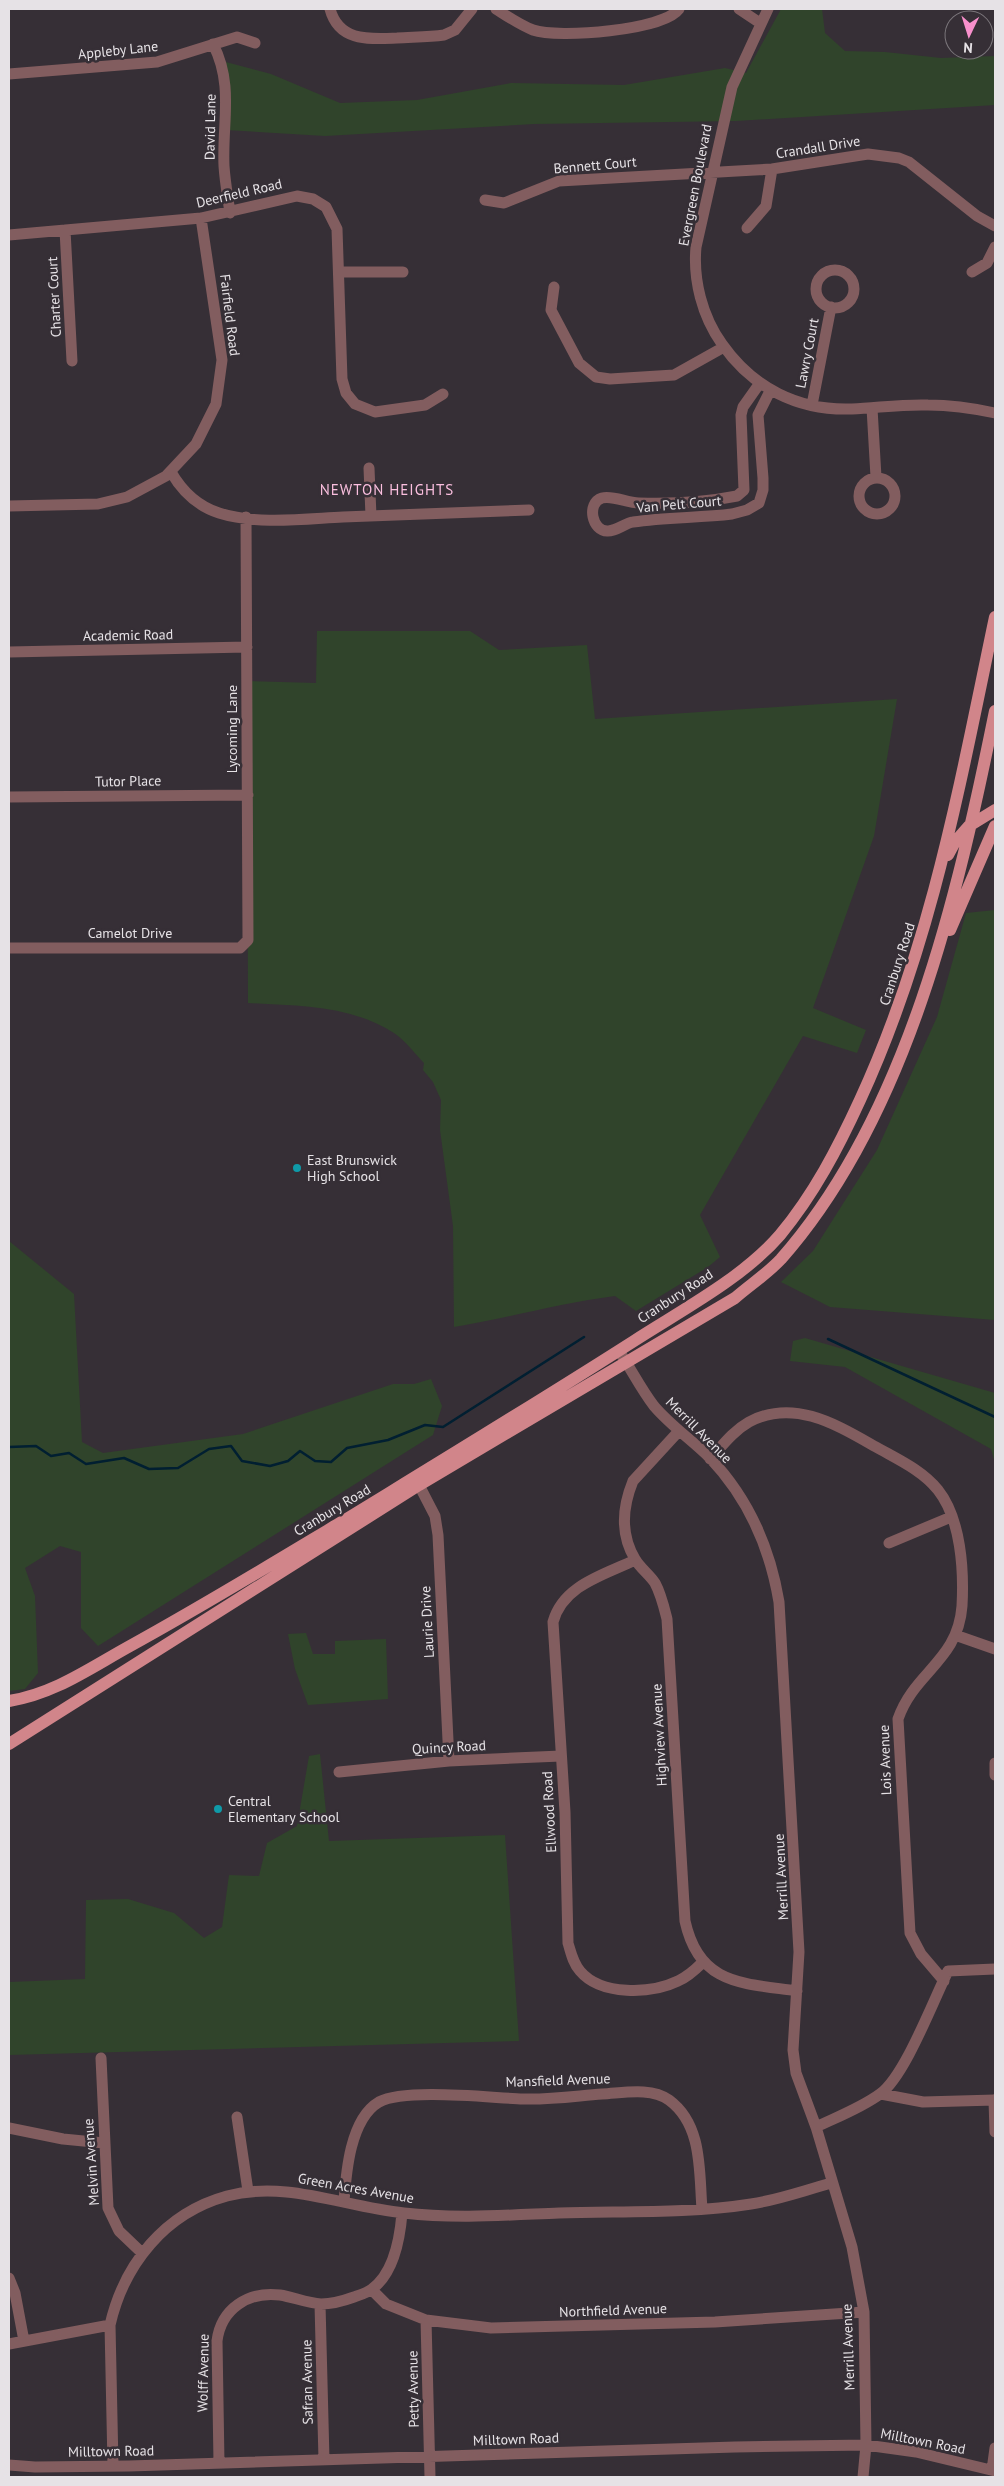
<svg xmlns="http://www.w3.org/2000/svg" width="1004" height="2486" font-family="'PT Sans',sans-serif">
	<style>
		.green { fill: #30442b }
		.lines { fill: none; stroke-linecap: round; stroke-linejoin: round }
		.stream { stroke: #011f31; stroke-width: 2.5 }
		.minor { stroke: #825d5f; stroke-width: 11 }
		.major { stroke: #d1858a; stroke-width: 12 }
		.culture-dot { fill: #0f9aa8; stroke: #362f36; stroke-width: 2 }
		.labels { text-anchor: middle; stroke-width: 5; stroke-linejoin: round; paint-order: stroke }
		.street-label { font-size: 14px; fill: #e6e2e6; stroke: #362f36 }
		.poi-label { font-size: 14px; fill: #e6e2e6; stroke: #362f36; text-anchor: start }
		.neighbourhood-label { font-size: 15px; letter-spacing: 1px; fill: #fbbfdf; stroke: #362f36 }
	</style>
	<rect width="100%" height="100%" fill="#362f36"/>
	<!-- green -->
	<path class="green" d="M781,9h41l3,24 20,18 40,1 56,6 54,-2v49l-259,16 -202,3 -209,12 -99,-6 -4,-69 49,13 69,29 77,-3 94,-17 113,2 101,-17 21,5z
		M317,631h153l29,19 88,-5 8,74 302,-20 -23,137 -61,172 53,22 -9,23 -54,-17 -103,179 20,42 -12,10 -72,44 -21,-15c-54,7 -107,22 -161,31l-1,-101 -13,-96 1,-30 -8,-18 -10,-12 1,-7c-9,-9 -19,-23 -30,-30 -43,-28 -96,-27 -146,-30l-1,-322 69,2z
		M995,910v410l-165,-13 -49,-25 32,-31 64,-101 60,-133 29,-104z
		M9,1241l65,53 8,148 21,11 140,-19 150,-50h21l17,-5 11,27 -9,29 -335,211 -17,-18v-76l-21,-6 -35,22 10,28 3,77 -13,16 -16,2z
		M805,1338l190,55v70l-4,-14 -146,-82 -55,-6 3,-20z
		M306,1633l7,21h22v-13l51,-2 2,60 -80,6 -13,-36 -7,-35z
		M320,1754l9,87 176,-6 14,206 -510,14v-73l76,-3 1,-79 42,-1 46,14 30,25 18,-11 7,-52 30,1 8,-33 30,-17 12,-70z"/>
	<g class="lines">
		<!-- stream -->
		<path class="stream" d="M828,1339l167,78
			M9,1447l27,-1 15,10 18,-3 17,11 38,-6 25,11 29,-1 31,-19 22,-3 11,15 28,5 18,-5 12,-10 15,10 16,1 16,-14 41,-8 37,-15 18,2 141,-90"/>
		<!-- minor -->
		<path class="minor" d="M330,9c9,33 39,30 67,29 16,-1 32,-1 47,-3l11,-5 17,-21
			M496,9c11,7 24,16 37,21 25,9 131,0 146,-21
			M739,9l21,14
			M768,9l-36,78 -36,160c-3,33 6,69 26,97 31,44 76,67 130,65 25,-1 50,-5 76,-4 23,0 44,3 67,8
			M213,44c21,41 9,78 11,122 1,16 4,32 6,47
			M9,74l148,-12 80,-25 18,6
			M485,200l19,3 55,-22 213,-12 96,-15 31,4 10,4 68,54 18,10
			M747,228l19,-22 6,-37
			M65,230l7,131
			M9,235l192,-17 96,-22 16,3 13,8 11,22 5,150 4,14 9,11 20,8 50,-7 18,-11
			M816 289a19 19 0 1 1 38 0a19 19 0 1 1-38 0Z
			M339,272h64
			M972,272l15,-9 8,-16
			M554,287l-3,23 28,53 17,14 14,2 64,-4 50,-28
			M760,383l-17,24 -2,8 3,75 -7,6c-30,6 -66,8 -98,7 -12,0 -26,-8 -37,-5 -16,5 -10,34 6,33 9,0 17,-8 25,-9 33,-5 66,-4 99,-8l15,-4 12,-7 4,-13v-12l-5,-63 12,-24
			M812,405l19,-98
			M872,408l4,69
			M369,468l2,48
			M171,472c11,19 26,34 48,41 38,12 84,6 124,4 62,-2 124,-5 186,-7
			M859 496a18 18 0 1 1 36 0a18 18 0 1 1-36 0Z
			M9,506l89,-2 29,-7 39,-21 30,-32 20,-40 6,-44 -21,-142
			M9,652l238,-5
			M9,797l239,-2
			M9,948h231l8,-8 -2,-423
			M619,1351c12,18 22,38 35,55 17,20 38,34 56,52 38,40 60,90 69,144l20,350 -6,98 3,23 20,54 36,120 12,65 2,133 -3,32
			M678,1432l-45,49c-11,27 -13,53 2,78 5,9 14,15 20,24 6,11 9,24 12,36l18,302c14,64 57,62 112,70
			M710,1459c12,-13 23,-28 39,-37 45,-24 88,3 127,25 21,12 46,23 62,43 23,29 26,80 24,116 -4,55 -48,66 -64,113l12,214 11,21 23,27
			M419,1485l16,31 3,19 11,226
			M889,1543l62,-26
			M635,1560c-31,15 -72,25 -82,62l12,190 3,131c3,10 5,20 12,28 21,25 71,23 98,10 9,-4 17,-11 24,-18
			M955,1635l40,14
			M995,1763v12
			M339,1772l110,-11 112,-5
			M101,2058l7,150 11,23 22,21
			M881,2094l42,8 72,-2
			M994,2100l1,32
			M237,2117l11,74
			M816,2127c21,-10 45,-19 64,-33 25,-18 53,-93 68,-123l47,-2
			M9,2128l54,11 41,4
			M344,2202c2,-29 6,-83 35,-100 27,-14 112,-4 144,-3 26,1 53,-3 79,-5 21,-1 49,-7 67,6 34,25 30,72 33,109
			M9,2278l6,15 9,48
			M372,2290l14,14 40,16 65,8 224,-6 149,-10
			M320,2304l4,156
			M426,2320l4,157
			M9,2344l101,-19
			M219,2463l-2,-122c4,-32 31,-50 63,-46 13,2 27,8 41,9 12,0 22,-3 33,-7 6,-2 13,-4 18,-8 22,-16 28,-51 30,-76
			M9,2465l26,2 94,-1 606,-19 131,-2 50,7 79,19
			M113,2466l-3,-141c14,-61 55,-112 117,-129 60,-16 117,11 177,17 51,6 104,2 155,0 64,-2 129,1 192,-9 27,-4 54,-14 81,-21
			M992,2470l3,-22"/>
		<!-- major -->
		<path class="major" d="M948,855l7,-13 14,-16 26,-16
			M950,930l45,-104
			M9,1701c45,-7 81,-33 121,-55 71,-39 140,-81 210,-123 98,-60 197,-120 294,-182 48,-31 109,-63 146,-106 34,-41 58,-87 80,-135 72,-156 100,-317 135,-483
			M9,1744l410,-259 316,-187c15,-13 33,-25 46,-39 127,-144 177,-365 214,-548"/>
	</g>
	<!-- markers -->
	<g class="culture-dot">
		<circle cx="297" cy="1168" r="5"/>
		<circle cx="218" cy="1809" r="5"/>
	</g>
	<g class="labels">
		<!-- street labels -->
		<g class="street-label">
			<text transform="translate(118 50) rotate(-6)" y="5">Appleby Lane</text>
			<text transform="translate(210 127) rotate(-89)" y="5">David Lane</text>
			<text transform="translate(818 147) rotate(-9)" y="5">Crandall Drive</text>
			<text transform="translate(595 165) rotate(-5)" y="5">Bennett Court</text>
			<text transform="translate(695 185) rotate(-79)" y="5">Evergreen Boulevard</text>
			<text transform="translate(239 193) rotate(-13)" y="5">Deerfield Road</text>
			<text transform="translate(54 297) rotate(-93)" y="5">Charter Court</text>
			<text transform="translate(230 315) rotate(83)" y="5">Fairfield Road</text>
			<text transform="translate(807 353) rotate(-79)" y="5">Lawry Court</text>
			<text transform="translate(679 504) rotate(-5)" y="5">Van Pelt Court</text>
			<text transform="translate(128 635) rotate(-1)" y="5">Academic Road</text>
			<text transform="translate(232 729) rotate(-90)" y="5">Lycoming Lane</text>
			<text transform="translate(128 781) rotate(-1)" y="5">Tutor Place</text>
			<text x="130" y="938">Camelot Drive</text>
			<text transform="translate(897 964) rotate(-72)" y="5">Cranbury Road</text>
			<text transform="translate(675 1296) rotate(-33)" y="5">Cranbury Road</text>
			<text transform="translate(699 1430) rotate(45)" y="5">Merrill Avenue</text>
			<text transform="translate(332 1510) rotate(-31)" y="5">Cranbury Road</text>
			<text transform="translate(427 1622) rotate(-93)" y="5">Laurie Drive</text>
			<text transform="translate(659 1735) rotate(-93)" y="5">Highview Avenue</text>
			<text transform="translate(449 1747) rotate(-3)" y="5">Quincy Road</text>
			<text transform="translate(885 1760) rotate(-92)" y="5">Lois Avenue</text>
			<text transform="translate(549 1812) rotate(-93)" y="5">Ellwood Road</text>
			<text transform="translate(781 1877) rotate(-93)" y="5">Merrill Avenue</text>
			<text transform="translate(558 2080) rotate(-2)" y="5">Mansfield Avenue</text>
			<text transform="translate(91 2162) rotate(-94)" y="5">Melvin Avenue</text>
			<text transform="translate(356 2188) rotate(10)" y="5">Green Acres Avenue</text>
			<text transform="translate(613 2310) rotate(-2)" y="5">Northfield Avenue</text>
			<text transform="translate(848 2347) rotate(-92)" y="5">Merrill Avenue</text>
			<text transform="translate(203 2373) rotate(-89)" y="5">Wolff Avenue</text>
			<text transform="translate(307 2382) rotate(-91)" y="5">Safran Avenue</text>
			<text transform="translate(413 2389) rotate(-91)" y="5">Petty Avenue</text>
			<text transform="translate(516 2439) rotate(-2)" y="5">Milltown Road</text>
			<text transform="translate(923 2441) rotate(11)" y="5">Milltown Road</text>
			<text transform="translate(111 2451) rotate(-1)" y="5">Milltown Road</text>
		</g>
		<!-- poi labels -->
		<g class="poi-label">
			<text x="307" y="1165">East Brunswick<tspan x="307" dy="16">High School</tspan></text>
			<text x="228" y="1806">Central<tspan x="228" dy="16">Elementary School</tspan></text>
		</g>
		<!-- neighbourhood labels -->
		<g class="neighbourhood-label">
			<text x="387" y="495">NEWTON HEIGHTS</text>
		</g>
	</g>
	<!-- border -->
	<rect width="1004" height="2486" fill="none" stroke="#e6e2e6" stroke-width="20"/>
	<!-- north arrow -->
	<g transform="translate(969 35) rotate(184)"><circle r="24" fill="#362f36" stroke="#7c777c"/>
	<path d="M0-4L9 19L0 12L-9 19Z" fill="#f890cc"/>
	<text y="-8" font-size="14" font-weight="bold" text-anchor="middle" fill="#e6e2e6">N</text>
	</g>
</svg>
